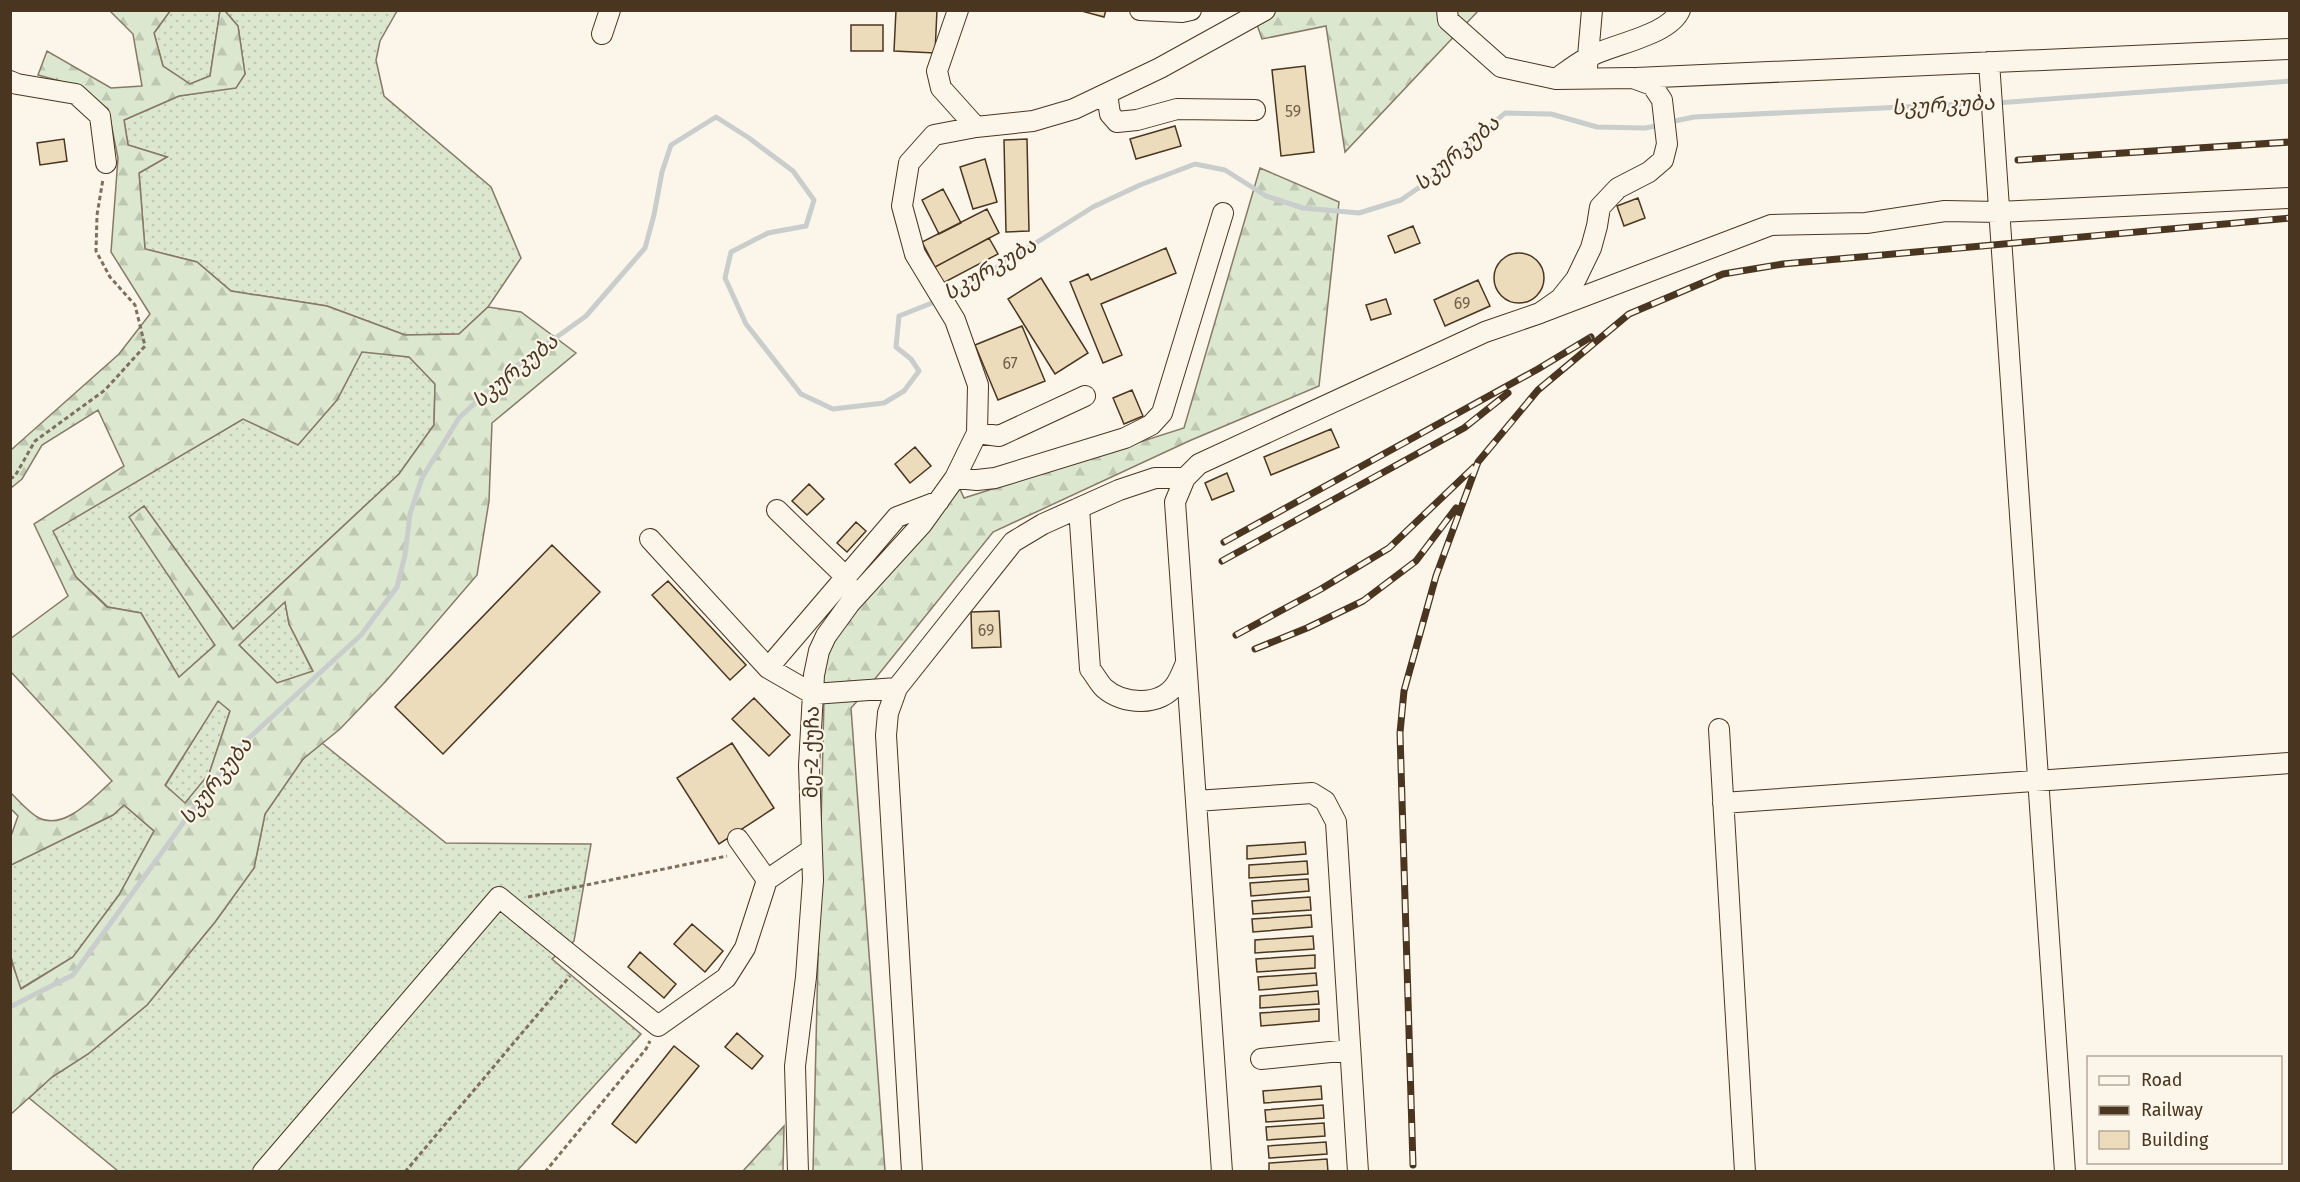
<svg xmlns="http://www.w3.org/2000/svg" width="2300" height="1182" font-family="'Fira Sans','Noto Sans Georgian',sans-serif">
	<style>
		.grass { fill: url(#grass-dots); stroke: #887966; stroke-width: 1.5 }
		.forest { fill: url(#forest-firs); stroke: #887966; stroke-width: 1.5; fill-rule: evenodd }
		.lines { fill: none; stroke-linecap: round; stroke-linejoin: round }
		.stream { stroke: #c9cecd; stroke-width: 5 }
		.building { fill: #ecdcbc; stroke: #4a3520; stroke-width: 1.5 }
		.minor-casing { stroke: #4a3520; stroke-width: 22 }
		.path { stroke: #7f6f5c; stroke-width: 3; stroke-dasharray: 4.5 3; stroke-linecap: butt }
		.minor { stroke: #fbf6e9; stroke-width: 20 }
		.rail-casing { stroke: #4a3520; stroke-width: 7 }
		.rail { stroke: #fbf6e9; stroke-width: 4.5; stroke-dasharray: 14; stroke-linecap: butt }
		.labels { text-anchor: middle; stroke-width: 4.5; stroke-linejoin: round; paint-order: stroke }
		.number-label { font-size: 16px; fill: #725f47 }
		.street-label { font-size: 20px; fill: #4a3520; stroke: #fbf6e9 }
		.water-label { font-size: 21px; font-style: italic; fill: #4a3520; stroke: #fbf6e9 }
	</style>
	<defs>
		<pattern id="grass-dots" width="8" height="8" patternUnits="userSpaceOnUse" patternTransform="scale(1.5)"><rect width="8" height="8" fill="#dce7d0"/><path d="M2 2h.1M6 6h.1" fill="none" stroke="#bec7b2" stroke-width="1.8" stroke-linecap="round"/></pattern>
		<pattern id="forest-firs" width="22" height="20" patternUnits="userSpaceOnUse" patternTransform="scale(1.5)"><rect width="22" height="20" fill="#dce7d0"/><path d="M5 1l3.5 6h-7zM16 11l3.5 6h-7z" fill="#bec7b2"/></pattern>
	</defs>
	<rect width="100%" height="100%" fill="#fbf6e9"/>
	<!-- grass -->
	<path class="grass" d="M170,11h50l-10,65 -20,8 -27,-18 -9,-33z
		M225,11h172l-17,30 -4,19 8,36 107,91 30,71 -33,49 -29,27 -54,1 -78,-29 -96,-15 -34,-29 -52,-13 -6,-76 28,-16 -39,-12 -4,-25 55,-24 57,-9 9,-13 -7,-48z
		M362,351l48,6 25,27 -1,41 -35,49 -166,155 -89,-123 -14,11 85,128 -36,33 -38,-65 -33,-6 -32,-30 -24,-46 191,-112 94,-19z
		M285,601l4,23 24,48 -36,11 -38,-38z
		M218,700l12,11 -21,63 -24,30 -20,-18z
		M322,743l124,100 145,1 -17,97 -22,18 89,75 -124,137h-399l-89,-73 23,-21 36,-23 59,-49 68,-83 39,-54 11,-54 38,-55z
		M124,805l30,26 -35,64 -46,62 -53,32 -9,-32 -1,-92 103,-50z"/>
	<!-- forest -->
	<path class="forest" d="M1265,10l213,1 -133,141 -19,-126 -64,13 -8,-23z
		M110,11h60l-16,22 9,33 27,18 20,-8 10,-65h5l13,15 7,48 -9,14 -57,8 -55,24 4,25 39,12 -28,16 6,76 52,13 34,29 96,15 78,29 54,-1 29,-27 33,5 55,41 -84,70 -3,78 -12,74 -91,106 -46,48 -37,30 -38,55 -11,54 -39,54 -68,83 -59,49 -36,23 -41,37 -1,-157 11,32 52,-32 46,-62 35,-64 -30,-26 -11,10 -102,50v-29l7,-20 -7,-7v-16c8,8 18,20 28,25 26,13 56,-22 73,-37l-101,-109 -1,-33 58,-43 -34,-72 90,-58 -26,-56 -56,35 -20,34 -11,9v-38l108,-96 31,-40 -39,-62 7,-94 -10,-49 -30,-23 -40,-11 9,-24 64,37 31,-2 -9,-52zM362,352l47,5 26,27 -1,41 -35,49 -166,155 -89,-123 -15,11 86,128 -36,32 -38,-64 -34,-6 -31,-30 -23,-46 190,-112 55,26 39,-45zM285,602l4,22 24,47 -36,12 -38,-38zM218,701l12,10 -21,63 -24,29 -20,-18z
		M1260,168l79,34 -20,184 -130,55 -196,91 -127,158 -53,4 6,-43 136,-173 9,20 220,-70z
		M860,698l-9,10 34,463 -72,1 11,-473z
		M784,1126l-1,45h-40z"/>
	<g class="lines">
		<!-- stream -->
		<path class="stream" d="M1996,103l294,-22
			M1670,122l24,-5 292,-14
			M946,297l10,-4 137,-86 47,-22 55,-21 30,6 41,26 37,12 56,5 42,-13 26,-18 78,-69 46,1 46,13 48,1 16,-3
			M10,1007l63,-32 163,-225 125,-115 36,-48 8,-32 5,-41 12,-36 37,-60 49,-46 78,-56 59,-68 9,-33 8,-43 9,-27 45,-28 33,21 44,33 21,29 -8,26 -38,7 -37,19 -6,26 21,46 55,70 32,15 51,-6 20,-12 15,-20 -8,-12 -15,-12 3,-31 38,-15"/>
	</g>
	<!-- building -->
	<path class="building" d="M896,10h41l-2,43 -41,-2z
		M1078,10h28l-2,7z
		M851,25h32v26h-32z
		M1305,66l9,86 -33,4 -9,-86z
		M1175,126l6,20 -45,13 -6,-20z
		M64,139l3,22 -27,4 -3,-22z
		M1027,139l2,92 -23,1 -2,-92z
		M985,159l12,43 -24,7 -13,-42z
		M943,189l18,34 -22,11 -17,-34z
		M1638,198l7,20 -21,8 -7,-20z
		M987,209l12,24 -64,34 -13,-25z
		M1413,226l7,17 -25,10 -7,-17z
		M989,238l9,16 -55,29 -8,-16z
		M1166,248l10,25 -75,31 21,51 -19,8 -33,-81 18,-8 3,6z
		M1494 278a25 25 0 1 1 50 0a25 25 0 1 1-50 0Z
		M1041,278l47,75 -33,21 -47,-75z
		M1478,280l12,26 -45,20 -11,-26z
		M1386,299l5,15 -20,6 -5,-15z
		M1022,326l23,55 -47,19 -23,-55z
		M1132,390l11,26 -19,8 -11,-26z
		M1331,429l8,18 -68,28 -7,-18z
		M915,447l16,19 -21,17 -15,-19z
		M1227,473l7,18 -22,9 -7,-17z
		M809,484l15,15 -17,16 -15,-14z
		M856,522l10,9 -19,21 -10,-9z
		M552,545l48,47 -157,162 -48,-47z
		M668,581l78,84 -16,15 -78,-85z
		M999,611l2,36 -29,1 -1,-36z
		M754,698l36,37 -21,21 -37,-37z
		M732,743l42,65 -55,36 -42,-66z
		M1305,842l1,12 -59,5v-13z
		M1307,861l1,13 -59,4v-13z
		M1308,879l1,12 -58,5 -1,-13z
		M1310,897l1,13 -58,4 -1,-13z
		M1311,915l1,12 -59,5 -1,-13z
		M692,924l31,27 -18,21 -31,-28z
		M1313,936l1,13 -59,4v-13z
		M640,952l36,32 -12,14 -36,-31z
		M1315,955v13l-58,4 -1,-13z
		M1316,973l1,12 -58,5 -1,-13z
		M1318,991l1,13 -59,4v-12z
		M1319,1009v12l-58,5 -1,-13z
		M737,1033l26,23 -11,13 -27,-22z
		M674,1046l25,20 -63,77 -24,-19z
		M1321,1086l1,13 -58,4 -1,-12z
		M1323,1105l1,13 -58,4 -1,-12z
		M1324,1123l1,13 -58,4 -1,-13z
		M1326,1142l1,12 -58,4 -1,-12z
		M1327,1159l1,13h-59v-9z"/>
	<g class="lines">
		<defs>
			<path id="minor" d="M958,10l-21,61 4,17 35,39
				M1140,10l42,2 9,-2
				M1447,10l1,10 53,47 55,12 77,-1 19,7 10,15 5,44 -4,16 -14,12 -31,16 -18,19 -3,19 -6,22 -15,31 -16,20 -20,14 231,-88 95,-2 79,-12 54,1 291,-14
				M602,34l8,-24
				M1989,62l76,1110
				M1587,68l5,-58
				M1636,78l654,-29
				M1556,79c10,-7 20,-15 31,-21 24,-14 82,-22 93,-48
				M10,81l7,3 59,10 24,22 6,47
				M1107,94l3,20 7,8 20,-2 40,-11 78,1
				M977,433l22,3 86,-40
				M955,478l22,2 18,-2 130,-40 26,-13 11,-12 61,-200
				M939,501l-42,16 -129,151 45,26 84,-6 116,-146 30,-18 76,-34 36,-12h30
				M1079,508l11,161c5,6 9,14 14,19 19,17 57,19 72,-4 4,-6 7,-14 10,-21
				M777,510l69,67 2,11
				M650,539l118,129
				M897,688l-9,25 -2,22 26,437
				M1719,729l26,443
				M1196,801l116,-8 13,8 11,21 22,350
				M1723,803l567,-40
				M738,839l29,41
				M1261,1059l89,-9
				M263,1172l236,-275 159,129 68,-48 19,-30 22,-68 44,-30
				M798,1172l-3,-106 11,-89 7,-97 -4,-114 5,-91 5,-24 7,-15 24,-33 72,-79 33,-46 22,-45 1,-48 -23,-65 -40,-66 -13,-48 7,-43 25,-28 42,-8 57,-6 41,-12 86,-41 105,-58
				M1222,1172l-47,-670 10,-24 14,-14 286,-132 55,-19"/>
		</defs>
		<!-- minor casing -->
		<use href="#minor" class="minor-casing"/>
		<!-- path -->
		<path class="path" d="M10,479l5,-3 20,-35 70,-51 40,-44 -10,-41 -25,-28 -14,-26 1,-36 6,-36
			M528,897l199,-41
			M405,1172l165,-196
			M545,1172l101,-123 4,-8"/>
		<!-- minor -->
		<use href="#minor" class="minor"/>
		<defs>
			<path id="rail" d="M2018,160l272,-18
				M1224,542l314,-173 53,-32
				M1222,561l242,-133 44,-35
				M1236,635l85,-46 68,-41 85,-81
				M1255,649l52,-21 56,-27 53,-40 40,-53
				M1413,1165l-13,-432 4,-42 32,-115 42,-114 60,-72 91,-76 94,-40 60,-10 507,-46"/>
		</defs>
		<!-- rail casing -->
		<use href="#rail" class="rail-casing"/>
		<!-- rail -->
		<use href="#rail" class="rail"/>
	</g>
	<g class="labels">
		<!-- number labels -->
		<g class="number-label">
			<text x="1293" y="117">59</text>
			<text x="1462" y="309">69</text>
			<text x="1010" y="369">67</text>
			<text x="986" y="636">69</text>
		</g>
		<!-- street labels -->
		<g class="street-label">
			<text transform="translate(811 752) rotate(-89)" y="7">მე-2 ქუჩა</text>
		</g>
		<!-- water labels -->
		<g class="water-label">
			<text transform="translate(1943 105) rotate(-3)" y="7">სკურკუბა</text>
			<text transform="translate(1457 153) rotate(-40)" y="7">სკურკუბა</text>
			<text transform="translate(990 269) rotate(-30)" y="7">სკურკუბა</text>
			<text transform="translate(515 371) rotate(-39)" y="7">სკურკუბა</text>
			<text transform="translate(216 781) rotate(-52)" y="7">სკურკუბა</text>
		</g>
	</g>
	<!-- border -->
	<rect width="2300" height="1182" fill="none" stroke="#4a3520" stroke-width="24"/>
	<!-- legend -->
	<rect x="2087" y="1056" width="195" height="108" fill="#fbf6e9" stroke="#b4a999" stroke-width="1.5"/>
	<rect x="2099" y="1076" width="30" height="9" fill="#fbf6e9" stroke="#b4a999" stroke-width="1.5"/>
	<text x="2141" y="1086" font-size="18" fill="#4a3520">Road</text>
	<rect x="2099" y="1106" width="30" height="9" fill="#4a3520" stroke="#b4a999" stroke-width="1.5"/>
	<text x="2141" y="1116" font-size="18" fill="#4a3520">Railway</text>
	<rect x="2099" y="1131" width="30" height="18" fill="#ecdcbc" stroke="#b4a999" stroke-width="1.5"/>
	<text x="2141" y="1146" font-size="18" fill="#4a3520">Building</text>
</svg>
